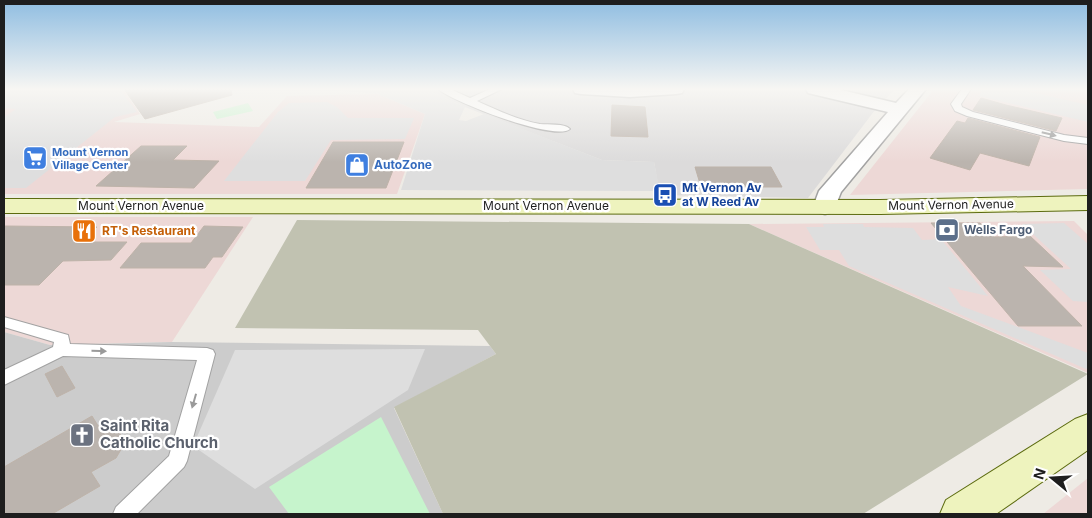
<svg xmlns="http://www.w3.org/2000/svg" width="1092" height="518" font-family="Inter,sans-serif">
	<style>
		.residential { fill: #dcdbdb }
		.commercial { fill: #edd8d6 }
		.religious { fill: #ccc }
		.construction { fill: #c1c2b1 }
		.park { fill: #c6f4cc }
		.parking { fill: #dedede }
		.building { fill: #bbb4ae; stroke: #beb3a9 }
		.lines { fill: none; stroke-linecap: round; stroke-linejoin: round }
		.lane-casing { stroke: #a2a2a2; stroke-width: 2 }
		.street-casing { stroke: #a2a2a2; stroke-width: 3 }
		.secondary-casing { stroke: #5c6b0f; stroke-width: 2 }
		.lane { fill: #fff; fill-rule: evenodd }
		.street { fill: #fff; fill-rule: evenodd }
		.secondary { fill: #eef3be; fill-rule: evenodd }
		.oneway { fill: #9a9a9a }
		.labels { text-anchor: middle; stroke-width: 4.5; stroke-linejoin: round; paint-order: stroke }
		.far-shop-label { font-size: 11px; font-weight: bold; fill: #366cbe; stroke: #fff; text-anchor: start }
		.shop-label { font-size: 12px; font-weight: bold; fill: #366cbe; stroke: #fff; text-anchor: start }
		.transit-label { font-size: 12px; font-weight: bold; fill: #164399; stroke: #fff; text-anchor: start }
		.street-label { font-size: 12px; fill: #1e1e1e; stroke: #fff }
		.service-label { font-size: 12px; font-weight: bold; fill: #4e5e75; stroke: #fff; text-anchor: start }
		.food-label { font-size: 12px; font-weight: bold; fill: #c56008; stroke: #fff; text-anchor: start }
		.near-worship-label { font-size: 15px; font-weight: bold; fill: #5b616d; stroke: #fff; text-anchor: start }
	</style>
	<rect width="100%" height="100%" fill="#eeebe5"/>
	<!-- residential -->
	<path class="residential" d="M425,89h470l-20,21 -67,88 -148,-3 -6,-33 -52,-2 -137,-53z"/>
	<!-- commercial -->
	<path class="commercial" d="M4,89h119l17,25 -26,8 145,5 28,-31 91,-2 47,20 -28,80h-393z
		M934,89h154v100l-238,6z
		M4,217h249l-81,125 -122,3 -46,-13z
		M1074,221l14,14v138l-339,-149z
		M1088,478v36h-45z"/>
	<!-- religious -->
	<path class="religious" d="M4,332l46,13 122,-3 318,4 6,8 -102,54 49,106h-439z"/>
	<!-- construction -->
	<path class="construction" d="M297,220l452,4 339,150 -225,140h-420l-49,-107 102,-53 -18,-24 -243,-2z"/>
	<!-- park -->
	<path class="park" d="M248,103l5,8 -36,8 -4,-7z
		M381,417l49,97h-141l-20,-27z"/>
	<!-- parking -->
	<path class="parking" d="M4,89h116l17,23 -22,5 -89,71h-22v-71l12,-8 -12,-1z
		M317,89h108l40,18 -6,13 7,1 18,-7 118,46 52,2 6,29 -259,-1 24,-76 -47,-20z
		M984,89h34l70,16v17l-109,-26z
		M327,102l10,5 11,11h66l-9,21 -74,1 -26,41h-81l54,-69 11,-9z
		M1064,223l24,21v58l-15,-1 -33,-31 31,-1 -49,-45z
		M823,224h40l1,3 49,1 9,12 19,-1 47,57 -40,-9 13,19 127,47v14l-2,2 -237,-103 -10,-16h-19l-14,-23h18z
		M425,349l-17,41 -153,99 -62,-43 42,-96z"/>
	<!-- building -->
	<path class="building" d="M124,89h107l1,6 -87,24z
		M981,98l25,7 56,13 -6,13 -83,-21z
		M612,105l33,2 3,30 -37,-1z
		M968,118l72,19 -11,29 -49,-13 -10,17 -40,-12 27,-37 8,2z
		M333,142h71l-18,46h-80z
		M141,146h46l-14,14 46,1 -25,27 -98,-2z
		M695,167h76l11,20h-81z
		M931,223h49l14,14 36,-1 33,31 -40,-1 59,60h-64z
		M4,226l93,1 -15,15h45l-16,18 -48,1 -24,24h-35z
		M204,226l39,1 -21,30h-9l-8,11h-85l21,-25h50z
		M62,366l13,22 -18,9 -12,-23z
		M92,416l8,13h16l10,12 -10,17 -25,14 9,14 -48,28h-48v-47z"/>
	<g class="lines">
		<defs>
			<path id="lane" d="M438,89h12l20,9 20,-9h12l-25,12c20,9 41,19 63,23 9,1 24,-1 30,5 -15,13 -117,-27 -132,-40z
				M962,89h9l-10,15 1,3 11,5 91,23 24,3v6l-24,-3 -97,-25 -12,-5 -4,-7z
				M4,317l64,18 2,9 137,4 6,2 2,4 -28,107 -3,6 -47,47h-24l3,-7 53,-51 28,-96 -134,-4 -59,29v-15l49,-23 1,-5 -50,-15z"/>
			<path id="street" d="M573,89h111l-2,4 -6,1 -46,3 -49,-3 -6,-1z
				M806,89h31l59,14 13,-14h17l-85,103 -8,20 -8,2 -8,-2 -4,-5 6,-16 69,-79 -80,-19z"/>
			<path id="secondary" d="M1088,196v14l-208,4 -876,-1v-14l876,1z
				M1088,414v36l-92,64h-56l6,-14 129,-81z"/>
		</defs>
		<!-- lane casing -->
		<use href="#lane" class="lane-casing"/>
		<!-- street casing -->
		<use href="#street" class="street-casing"/>
		<!-- secondary casing -->
		<use href="#secondary" class="secondary-casing"/>
		<!-- lane -->
		<use href="#lane" class="lane"/>
		<!-- street -->
		<use href="#street" class="street"/>
		<!-- secondary -->
		<use href="#secondary" class="secondary"/>
	</g>
	<!-- one-way arrows -->
	<defs><path id="oneway-solid" d="M-6-.8H1V-3.2L6.5 0L1 3.2V.8H-6Z" transform="scale(1.25)"/></defs>
	<g class="oneway">
		<use href="#oneway-solid" transform="translate(1049 134) rotate(14)"/>
		<use href="#oneway-solid" transform="translate(99 351) rotate(1)"/>
		<use href="#oneway-solid" transform="translate(194 401) rotate(106)"/>
	</g>
	<!-- sky -->
	<linearGradient id="sky" x2="0" y2="1"><stop stop-color="#8fbde1"/><stop offset="0.55" stop-color="#f7f6f3"/><stop offset="1" stop-color="#f7f6f3" stop-opacity="0"/></linearGradient>
	<rect width="1092" height="162" fill="url(#sky)"/>
	<!-- icons -->
	<defs>
		<symbol id="supermarket-square" viewBox="-11 -11 22 22"><rect x="-9" y="-9" width="18" height="18" rx="4" fill="#3f7fe0" stroke="#fff"/><path d="M-6-5.5h2.5l.6 2H6L4.5 2H-2.5L-4.4-4H-6ZM-1.5 3.2a1.3 1.3 0 1 0 .1 0ZM3 3.2a1.3 1.3 0 1 0 .1 0Z" fill="#fff"/></symbol>
		<symbol id="shop-square" viewBox="-11 -11 22 22"><rect x="-9" y="-9" width="18" height="18" rx="4" fill="#3f7fe0" stroke="#fff"/><path d="M-5-2.5h2.3a2.7 3.5 0 0 1 5.4 0H5L5.5 6h-11ZM-1.5-2.5h3a1.5 2.3 0 0 0-3 0Z" fill="#fff"/></symbol>
		<symbol id="bus-square" viewBox="-11 -11 22 22"><rect x="-9" y="-9" width="18" height="18" rx="4" fill="#1a4fb4" stroke="#fff"/><path d="M-5-6H5V4H4V6H2V4H-2V6H-4V4H-5ZM-3.5-4V0h7V-4ZM-3.5 1.2v1.5H-2V1.2ZM2 1.2v1.5H3.5V1.2Z" fill="#fff"/></symbol>
		<symbol id="bank-square" viewBox="-11 -11 22 22"><rect x="-9" y="-9" width="18" height="18" rx="4" fill="#5c6f8a" stroke="#fff"/><path d="M-6-4H6V4H-6ZM0-2.3a2.3 2.3 0 1 0 0 4.6a2.3 2.3 0 1 0 0-4.6Z" fill="#fff"/></symbol>
		<symbol id="restaurant-square" viewBox="-11 -11 22 22"><rect x="-9" y="-9" width="18" height="18" rx="4" fill="#e8710a" stroke="#fff"/><path d="M-5-6h1v4h1v-4h1v4h1v-4h1v5L-1.5 .5V6h-2V.5L-5-1ZM5-6V6H3V1.5H1.5Q1.5-4 5-6Z" fill="#fff"/></symbol>
		<symbol id="church-square" viewBox="-11 -11 22 22"><rect x="-9" y="-9" width="18" height="18" rx="4" fill="#6b7280" stroke="#fff"/><path d="M-1.2-6h2.4v3.5h3.3v2.4h-3.3V6h-2.4V-.1h-3.3v-2.4h3.3Z" fill="#fff"/></symbol>
	</defs>
	<g fill-rule="evenodd">
		<use href="#supermarket-square" x="21" y="144" width="28" height="28"/>
		<use href="#shop-square" x="343" y="151" width="28" height="28"/>
		<use href="#bus-square" x="651" y="181" width="28" height="28"/>
		<use href="#bank-square" x="933" y="216" width="28" height="28"/>
		<use href="#restaurant-square" x="70" y="217" width="28" height="28"/>
		<use href="#church-square" x="68" y="421" width="28" height="28"/>
	</g>
	<g class="labels">
		<!-- far-shop labels -->
		<g class="far-shop-label">
			<text x="52" y="156">Mount Vernon<tspan x="52" dy="13">Village Center</tspan></text>
		</g>
		<!-- shop labels -->
		<g class="shop-label">
			<text x="374" y="169">AutoZone</text>
		</g>
		<!-- transit labels -->
		<g class="transit-label">
			<text x="682" y="192">Mt Vernon Av<tspan x="682" dy="14">at W Reed Av</tspan></text>
		</g>
		<!-- street labels -->
		<g class="street-label">
			<text transform="translate(951 205) rotate(-1)" y="4">Mount Vernon Avenue</text>
			<text x="141" y="210">Mount Vernon Avenue</text>
			<text x="546" y="210">Mount Vernon Avenue</text>
		</g>
		<!-- service labels -->
		<g class="service-label">
			<text x="964" y="234">Wells Fargo</text>
		</g>
		<!-- food labels -->
		<g class="food-label">
			<text x="102" y="235">RT's Restaurant</text>
		</g>
		<!-- near-worship labels -->
		<g class="near-worship-label">
			<text x="100" y="431">Saint Rita<tspan x="100" dy="17">Catholic Church</tspan></text>
		</g>
	</g>
	<!-- border -->
	<rect width="1092" height="518" fill="none" stroke="#1e1e1e" stroke-width="10"/>
	<!-- north arrow -->
	<g transform="translate(1052 478) rotate(288)" stroke="#ffffff" stroke-width="4" paint-order="stroke">
	<path d="M0-4L9 19L0 12L-9 19Z" fill="#1e1e1e"/>
	<text y="-8" font-size="14" font-weight="bold" text-anchor="middle" fill="#1e1e1e">N</text>
	</g>
</svg>
